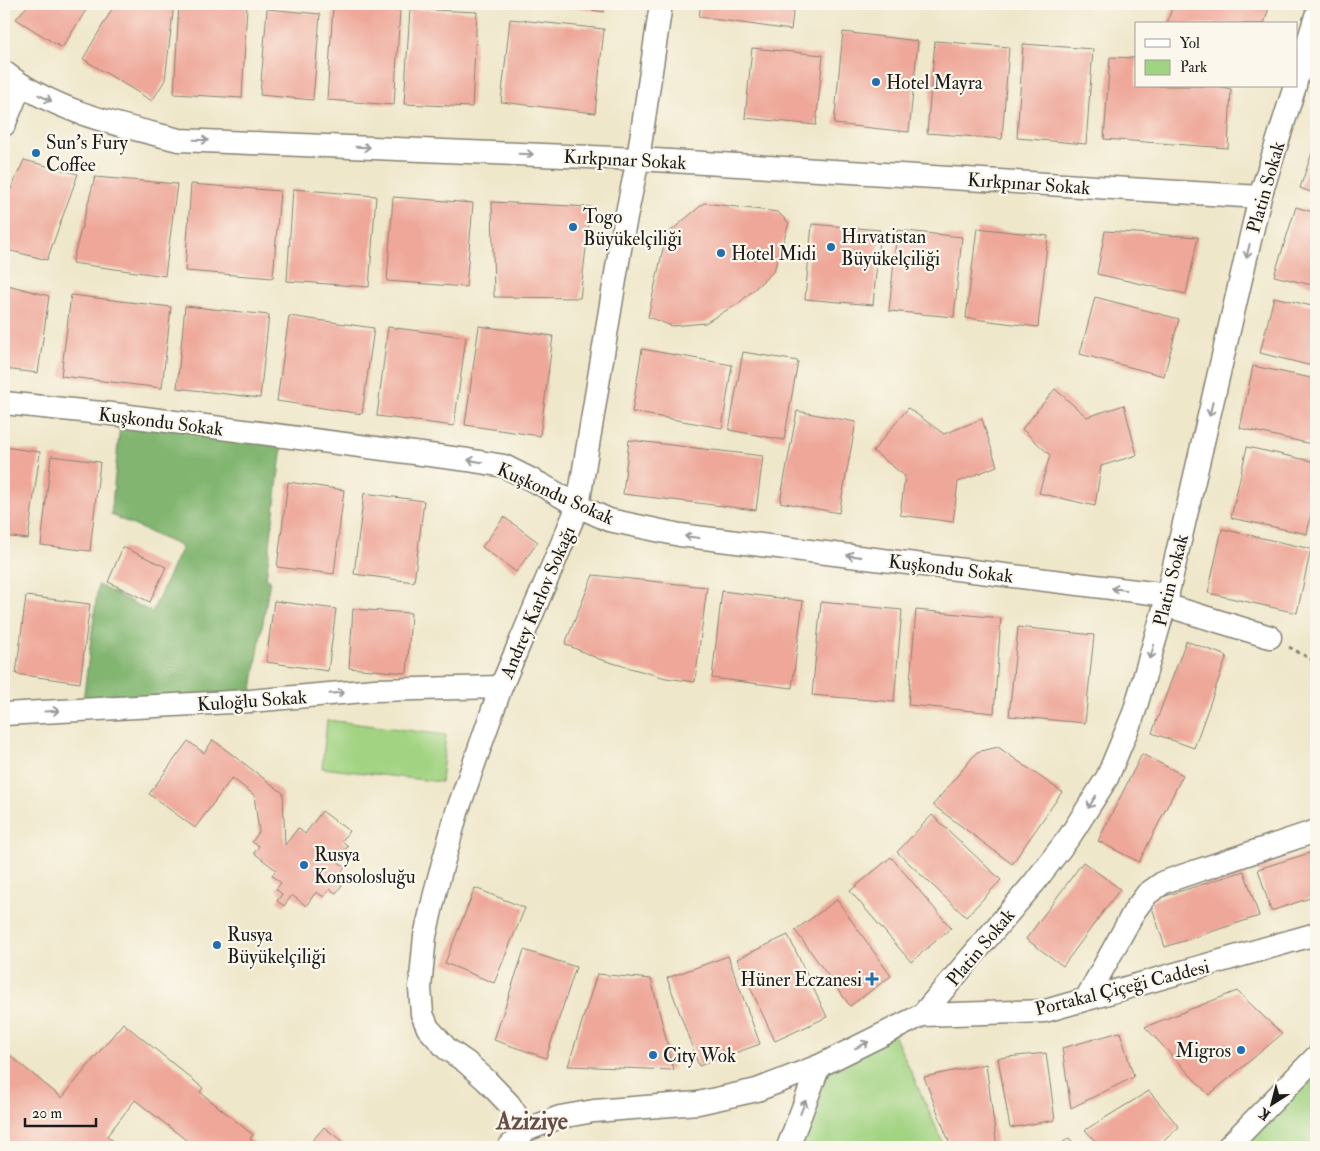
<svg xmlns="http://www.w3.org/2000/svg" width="1320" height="1151" font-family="'IM FELL Double Pica',serif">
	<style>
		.green { fill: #a2d382; stroke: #5f784f }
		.forest { fill: #81b570; stroke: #4e6846 }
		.building { fill: #eea799 }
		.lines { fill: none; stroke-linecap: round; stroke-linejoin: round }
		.minor-casing { stroke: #868273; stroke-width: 25 }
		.path { stroke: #868273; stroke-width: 3; stroke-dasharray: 4 4; stroke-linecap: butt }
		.minor { stroke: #fff; stroke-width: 22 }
		.oneway { stroke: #999 }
		.poi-dot { fill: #1f6fb2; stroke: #fbf7ec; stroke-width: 2 }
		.labels { text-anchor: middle; stroke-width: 4.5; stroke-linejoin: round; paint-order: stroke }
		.poi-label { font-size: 19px; fill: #1c1c1c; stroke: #fbf7ec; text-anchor: start }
		.street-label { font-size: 19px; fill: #1c1c1c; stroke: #fbf7ec }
		.district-label { font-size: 24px; font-weight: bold; fill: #664d48; stroke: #fbf7ec }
	</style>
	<rect width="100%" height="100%" fill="#fbf7ec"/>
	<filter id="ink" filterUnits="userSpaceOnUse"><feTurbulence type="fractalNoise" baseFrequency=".02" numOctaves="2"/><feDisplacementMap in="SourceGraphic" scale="10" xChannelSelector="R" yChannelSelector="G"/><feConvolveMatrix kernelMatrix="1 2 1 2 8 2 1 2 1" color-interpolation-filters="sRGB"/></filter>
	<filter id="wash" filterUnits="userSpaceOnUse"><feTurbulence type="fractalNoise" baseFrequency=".0096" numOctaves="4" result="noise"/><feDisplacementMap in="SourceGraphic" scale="20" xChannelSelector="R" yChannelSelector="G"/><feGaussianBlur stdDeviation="1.12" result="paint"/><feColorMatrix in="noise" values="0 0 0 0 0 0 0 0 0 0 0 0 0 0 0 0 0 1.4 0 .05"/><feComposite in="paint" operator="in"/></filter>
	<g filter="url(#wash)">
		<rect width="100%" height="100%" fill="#efe7ca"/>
		<!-- green -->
		<path class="green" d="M327,720l119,15 -5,47 -119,-14z
			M892,1030l53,117h-157l31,-81z
			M1316,1057v90h-88z"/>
		<!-- forest -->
		<path class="forest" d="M121,415l162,22 -17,142 4,1 -20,121 -168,8 16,-124 54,27 30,-65 -71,-32z"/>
		<g id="blocks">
			<!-- building -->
			<path class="building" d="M29,4h61l-28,44 -46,-29z
				M115,4h59l-9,76 -13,21 -69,-42z
				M179,4l68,2 -5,92 -68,-4z
				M555,4h50l-1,8z
				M701,4h93l-3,26 -92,-13z
				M1173,4h97l-6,20h-97z
				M333,6l67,4 -6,95 -67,-5z
				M267,9l53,5 -7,86 -53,-5z
				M410,9l67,3 -5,95 -68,-3z
				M510,19l94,10 -9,84 -94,-11z
				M843,32l75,9 -9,91 -75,-8z
				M935,41l74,6 -7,92 -75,-6z
				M1023,44l70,5 -7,95 -69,-6z
				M752,48l71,7 -7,70 -71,-7z
				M1110,57l26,1v28h83l12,3 -3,59 -124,-9z
				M1316,141v53l-16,-6z
				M24,160l54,14 -31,86 -43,-11v-45z
				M95,177l82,7 -12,92 -93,-13z
				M191,184l89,7 -7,87 -88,-7z
				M293,189l83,7 -7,91 -82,-6z
				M393,197l80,6 -7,84 -79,-6z
				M492,202l99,5 -11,91 -86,-1z
				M704,203l74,9 11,11 -15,48 -35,32 -34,20 -33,3 -24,-9 18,-82z
				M1296,207l20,6v73l-42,-10z
				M812,224l68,6 -7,75 -68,-6z
				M977,228l71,8 -10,91 -72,-9z
				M897,230l65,7 -8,80 -65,-6z
				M1105,231l93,6 -12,57 -89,-20z
				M4,284l45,12 -11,77 -34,-4z
				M71,295l100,12 -9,81 -101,-12z
				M1095,297l84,22 -15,57 -84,-22z
				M1274,297l42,10v60l-56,-14z
				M185,306l84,9 -9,83 -83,-10z
				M289,316l85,12 -12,86 -85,-13z
				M479,326l74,10 -13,100 -75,-11z
				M388,327l78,10 -12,89 -77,-10z
				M642,349l90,16 -10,63 -90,-16z
				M743,352l55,9 -14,79 -55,-10z
				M1253,366l63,13v66l-76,-17z
				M1055,389l32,28 37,-12 13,50 -36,11 -6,40 -56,-13 11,-38 -28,-26z
				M908,408l36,26 38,-15 15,47 -39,16 -5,40 -53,-7 5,-39 -32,-25z
				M797,411l59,11 -17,91 -59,-11z
				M629,440l134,16 -7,54 -133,-16z
				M4,447l36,5 -12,87 -24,-3z
				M1247,447l69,15v28l-9,44 -76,-16z
				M51,456l49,6 -10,89 -49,-6z
				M288,482l56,8 -10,84 -57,-7z
				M364,493l60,8 -10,81 -60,-8z
				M504,517l34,25 -22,30 -34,-25z
				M1222,529l89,20 -14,64 -89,-20z
				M123,547l43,20 -16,35 -42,-20z
				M593,575l114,12 -12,95 -29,-4 -36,-10 -31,-9 -34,-15z
				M722,591l81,10 -11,87 -80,-10z
				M26,596l64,8 -10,79 -64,-9z
				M274,601l62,8 -8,62 -62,-9z
				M821,602l81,8 -8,92 -82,-7z
				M353,609l58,4 -4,60 -58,-5z
				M916,610l85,8 -7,95 -86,-8z
				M1018,627l76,8 -9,88 -76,-7z
				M1186,641l41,15 -33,92 -42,-15z
				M213,740l70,53 2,52 13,-17 7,6 17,-23 27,20 -7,10 6,5 -11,15 8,6 -9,13 6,5 -6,8 -6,-4 -6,8 -8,-5 -10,14 -14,-11 -8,11 -7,-5 5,-7 -6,-5 5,-6 -9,-8 4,-5 -22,-17 5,-7 -7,-4 7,-10 -5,-37 -22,-17 -37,50 -46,-34 39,-53 16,12z
				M998,747l64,45 -50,72 -79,-59 44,-53z
				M1142,754l41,21 -44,87 -41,-21z
				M932,815l69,65 -35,37 -69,-65z
				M1316,851v45l-45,15 -13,-42z
				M891,857l60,71 -40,34 -61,-71z
				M1083,862l37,27 -57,77 -37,-27z
				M1244,871l15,45 -94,31 -15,-46z
				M475,888l50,20 -31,75 -49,-20z
				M837,900l54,76 -41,30 -55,-76z
				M788,935l39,82 -52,24 -38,-82z
				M524,950l52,17 -30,91 -52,-18z
				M728,956l32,88 -61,22 -32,-88z
				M597,974l54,5 23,91 -106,-4z
				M1237,991l45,43 -73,61 -64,-68z
				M123,1023l80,65 -3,4 53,43 -3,4 10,8h-65l-60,-47 -28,36 14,11h-117v-88l4,-5 54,44z
				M1120,1032l14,45 -63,31 -9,-60z
				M1046,1053l9,67 -45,8 -12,-70z
				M986,1064l11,83h-46l-27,-70z
				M1149,1091l30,36 -22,20h-56l-16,-17z
				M324,1127l25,20h-42z
				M1069,1138l9,9h-22z"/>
		</g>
	</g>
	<g filter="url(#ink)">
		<use href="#blocks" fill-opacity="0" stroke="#868273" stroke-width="1"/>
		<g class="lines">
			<defs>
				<path id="minor" d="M4,72c50,40 115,53 175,68l459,19 622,38
					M1296,81l20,-65
					M4,125l16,-39
					M4,403l117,12 347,45 36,6 38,19 36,21 31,14 71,15 488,60
					M1165,605l105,32
					M4,714l246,-13 125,-11 126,-3
					M1086,999l49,-89 12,-16 17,-12 152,-51
					M922,1015l112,-132 36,-47 37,-58 27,-65 31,-108 95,-408 35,-111
					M526,1130l-17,-26 -22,-23 -21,-19 -19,-13 -19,-21 -6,-14 -2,-26 5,-52 12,-51 20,-73 44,-125 77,-181 44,-269 16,-78 23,-155
					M509,1147l17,-17 34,-13 34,-6 104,-8 59,-13 62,-24 103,-51 123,-4 271,-77
					M788,1147l31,-81
					M1228,1147l88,-90"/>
			</defs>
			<!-- minor casing -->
			<use href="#minor" class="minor-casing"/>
			<!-- path -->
			<path class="path" d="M1289,647l27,15"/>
			<!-- minor -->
			<use href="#minor" class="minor"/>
		</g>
		<!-- one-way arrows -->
		<defs><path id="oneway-shaft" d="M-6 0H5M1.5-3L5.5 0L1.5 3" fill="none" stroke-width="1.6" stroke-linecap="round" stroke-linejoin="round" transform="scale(1.25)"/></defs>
		<g class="oneway">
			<use href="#oneway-shaft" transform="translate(45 98) rotate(26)"/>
			<use href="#oneway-shaft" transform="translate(201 140) rotate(2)"/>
			<use href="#oneway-shaft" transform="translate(363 147) rotate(2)"/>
			<use href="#oneway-shaft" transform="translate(526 154) rotate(2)"/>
			<use href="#oneway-shaft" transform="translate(1248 251) rotate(103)"/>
			<use href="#oneway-shaft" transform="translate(1211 409) rotate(103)"/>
			<use href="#oneway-shaft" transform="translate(475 461) rotate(-170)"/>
			<use href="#oneway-shaft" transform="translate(692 537) rotate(-173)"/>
			<use href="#oneway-shaft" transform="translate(854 556) rotate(-173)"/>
			<use href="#oneway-shaft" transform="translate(1119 589) rotate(-173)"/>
			<use href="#oneway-shaft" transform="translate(1152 652) rotate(106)"/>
			<use href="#oneway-shaft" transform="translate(337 693) rotate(-5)"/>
			<use href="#oneway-shaft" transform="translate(52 711) rotate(-3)"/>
			<use href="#oneway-shaft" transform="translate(1092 802) rotate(122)"/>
			<use href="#oneway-shaft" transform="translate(862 1045) rotate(-26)"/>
			<use href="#oneway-shaft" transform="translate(803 1107) rotate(-69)"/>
		</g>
	</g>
	<!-- markers -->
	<g class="poi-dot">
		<circle cx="876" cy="82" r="5"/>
		<circle cx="36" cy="153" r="5"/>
		<circle cx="573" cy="227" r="5"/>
		<circle cx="831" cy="247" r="5"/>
		<circle cx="721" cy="253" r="5"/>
		<circle cx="304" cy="865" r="5"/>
		<circle cx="217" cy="945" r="5"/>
		<path d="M869.5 971.5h5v5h5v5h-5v5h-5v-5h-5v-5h5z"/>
		<circle cx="1241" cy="1050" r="5"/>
		<circle cx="653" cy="1055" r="5"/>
	</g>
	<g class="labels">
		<!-- poi labels -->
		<g class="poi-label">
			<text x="886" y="89">Hotel Mayra</text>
			<text x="46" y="149">Sun's Fury<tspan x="46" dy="22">Coffee</tspan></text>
			<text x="583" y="223">Togo<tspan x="583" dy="22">Büyükelçiliği</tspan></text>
			<text x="841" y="243">Hırvatistan<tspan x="841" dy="22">Büyükelçiliği</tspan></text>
			<text x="731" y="260">Hotel Midi</text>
			<text x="314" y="861">Rusya<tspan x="314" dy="22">Konsolosluğu</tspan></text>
			<text x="227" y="941">Rusya<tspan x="227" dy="22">Büyükelçiliği</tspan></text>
			<text x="862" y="986" text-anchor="end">Hüner Eczanesi</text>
			<text x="1231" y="1057" text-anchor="end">Migros</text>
			<text x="663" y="1062">City Wok</text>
		</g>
		<!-- street labels -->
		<g class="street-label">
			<text transform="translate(625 159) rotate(3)" y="7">Kırkpınar Sokak</text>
			<text transform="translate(1029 183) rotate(4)" y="7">Kırkpınar Sokak</text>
			<text transform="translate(1265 187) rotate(-74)" y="7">Platin Sokak</text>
			<text transform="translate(161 421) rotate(7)" y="7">Kuşkondu Sokak</text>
			<text transform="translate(556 493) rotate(24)" y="7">Kuşkondu Sokak</text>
			<text transform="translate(951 568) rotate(7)" y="7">Kuşkondu Sokak</text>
			<text transform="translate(1170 580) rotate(-76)" y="7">Platin Sokak</text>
			<text transform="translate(537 602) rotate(-67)" y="7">Andrey Karlov Sokağı</text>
			<text transform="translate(252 700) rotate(-4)" y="7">Kuloğlu Sokak</text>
			<text transform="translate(980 947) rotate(-50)" y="7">Platin Sokak</text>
			<text transform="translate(1122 987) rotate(-14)" y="7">Portakal Çiçeği Caddesi</text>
		</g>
		<!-- district labels -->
		<g class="district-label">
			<text x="532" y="1129">Aziziye</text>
		</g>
	</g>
	<!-- margin -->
	<rect width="1320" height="1151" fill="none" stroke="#fbf7ec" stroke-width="20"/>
	<!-- legend -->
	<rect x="1135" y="22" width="162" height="65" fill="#fbf7ec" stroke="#a29f99"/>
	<rect x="1145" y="39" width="25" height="8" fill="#ffffff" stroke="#a29f99"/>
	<text x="1180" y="48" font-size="15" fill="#1c1c1c">Yol</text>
	<rect x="1145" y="60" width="25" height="15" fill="#a2d382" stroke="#a29f99"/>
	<text x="1180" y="72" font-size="15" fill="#1c1c1c">Park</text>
	<!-- north arrow -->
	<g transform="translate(1272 1104) rotate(216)" stroke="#fbf7ec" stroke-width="4" paint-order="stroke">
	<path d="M0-4L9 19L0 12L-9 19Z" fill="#1c1c1c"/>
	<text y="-8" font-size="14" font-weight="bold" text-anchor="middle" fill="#1c1c1c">K</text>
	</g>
	<!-- scale -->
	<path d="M25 1118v8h71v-8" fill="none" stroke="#1c1c1c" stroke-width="2.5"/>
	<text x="32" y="1118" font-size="15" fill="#1c1c1c" stroke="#fbf7ec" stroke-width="4" paint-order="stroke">20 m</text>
</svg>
